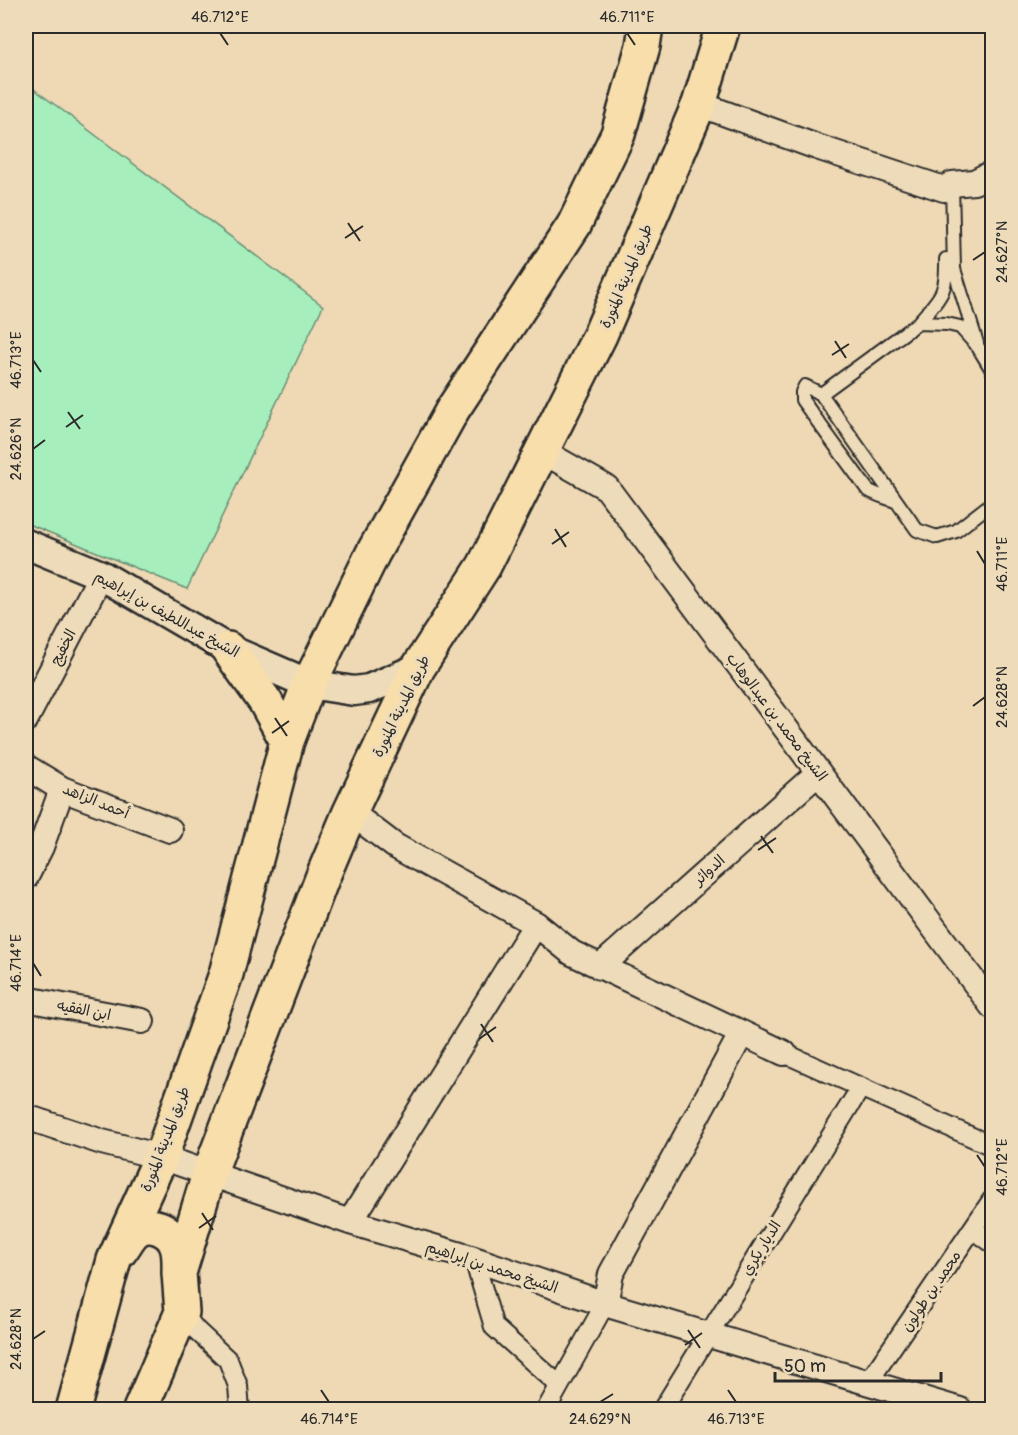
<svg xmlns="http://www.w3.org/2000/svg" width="1018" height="1435" font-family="Pangolin,'Playpen Sans Arabic',sans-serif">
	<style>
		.green { fill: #a6efbd; stroke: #688d74; stroke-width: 1.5 }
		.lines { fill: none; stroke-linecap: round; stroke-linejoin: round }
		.service-casing { stroke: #2b2b2b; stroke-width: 16 }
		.pedestrian-casing { stroke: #2b2b2b; stroke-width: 22 }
		.minor-casing { stroke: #2b2b2b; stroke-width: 28 }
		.tertiary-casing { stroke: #2b2b2b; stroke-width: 33 }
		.primary-casing { stroke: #2b2b2b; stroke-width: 38 }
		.service { stroke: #eedbb9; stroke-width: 12 }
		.pedestrian { stroke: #eedbb9; stroke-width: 18 }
		.minor { stroke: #eedbb9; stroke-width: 24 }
		.tertiary { stroke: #eedbb9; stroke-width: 28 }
		.primary { stroke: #f8deab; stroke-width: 33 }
		.ticks { fill: none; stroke: #2b2b2b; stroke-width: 2 }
		.labels { text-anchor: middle; stroke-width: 6; stroke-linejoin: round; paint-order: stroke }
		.street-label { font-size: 15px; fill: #2b2b2b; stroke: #eedbb9 }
		.neatline { fill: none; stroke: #2b2b2b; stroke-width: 2 }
		.ticks-label { font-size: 15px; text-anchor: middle; fill: #2b2b2b }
	</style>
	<rect width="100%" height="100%" fill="#eed9b4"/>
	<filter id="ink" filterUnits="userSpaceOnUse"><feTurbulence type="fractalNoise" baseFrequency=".0167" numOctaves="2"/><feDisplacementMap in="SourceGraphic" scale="12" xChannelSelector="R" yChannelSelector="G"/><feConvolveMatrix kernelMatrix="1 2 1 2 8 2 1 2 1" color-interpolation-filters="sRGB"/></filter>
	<g filter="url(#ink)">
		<!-- green -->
		<path class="green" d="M26,83l297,223 -136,283 -161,-66z"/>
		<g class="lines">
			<defs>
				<path id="service" d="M952,184l2,85 23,74
					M918,323c22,-26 29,-28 28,-64
					M821,394l97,-71 29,1 13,3 18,20 14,23
					M895,501c-9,-4 -21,-6 -28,-12l-65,-89v-8l3,-6 16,8 96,136 20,7 19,-6 36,-28"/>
				<path id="pedestrian" d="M784,1053l208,93
					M973,1229l19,14
					M474,1259l20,68 65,58
					M182,1312l13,17 33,31 10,26 2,24
					M869,1381l123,-181
					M546,1410l59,-106
					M662,1410l199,-323"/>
				<path id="minor" d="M699,104l118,43 127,42 8,-5 22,-2 18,-9
					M542,451l65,37 385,518
					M26,719l75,-144
					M26,767l36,22 108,41
					M350,812l45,34 141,78 36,29 212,100
					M26,877l15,-30 21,-58
					M600,967l218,-194
					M26,999l116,22
					M26,1117l76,25 59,15 189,65 124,37 131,45 355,106
					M350,1222l186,-298
					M605,1304l6,-30 131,-241"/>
				<path id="tertiary" d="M26,544l75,31 127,74 81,35 45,7 15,-2 49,-21"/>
				<path id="primary" d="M228,649l37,52 22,40
					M120,1251c5,-6 9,-15 15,-20 14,-11 35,-2 41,13 4,9 3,19 3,29
					M73,1410l41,-150 47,-103 65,-183 61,-233 22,-57 64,-131 80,-144 121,-184 44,-91 25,-88 3,-20
					M140,1410l42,-98 -3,-39 30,-99 114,-298 27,-64 68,-144 66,-102 116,-231 99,-231 24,-78"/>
			</defs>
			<!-- service casing -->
			<use href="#service" class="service-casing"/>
			<!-- pedestrian casing -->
			<use href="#pedestrian" class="pedestrian-casing"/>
			<!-- minor casing -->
			<use href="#minor" class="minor-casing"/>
			<!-- tertiary casing -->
			<use href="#tertiary" class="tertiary-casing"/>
			<!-- primary casing -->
			<use href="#primary" class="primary-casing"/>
			<!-- service -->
			<use href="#service" class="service"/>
			<!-- pedestrian -->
			<use href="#pedestrian" class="pedestrian"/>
			<!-- minor -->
			<use href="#minor" class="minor"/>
			<!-- tertiary -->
			<use href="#tertiary" class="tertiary"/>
			<!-- primary -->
			<use href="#primary" class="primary"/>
		</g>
	</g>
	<!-- ticks -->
	<path class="ticks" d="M220,33l8,12M627,33l8,12M348,223l12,18M345,238l18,-12M973,260l12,-8M835,341l11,17M832,355l17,-11M33,360l8,12M68,412l12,17M66,427l17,-12M33,449l12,-9M555,529l11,18M552,544l17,-12M977,551l8,13M973,706l12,-9M275,718l12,18M272,733l17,-12M761,836l12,17M758,850l18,-12M33,963l8,13M481,1024l12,18M479,1039l17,-12M977,1155l8,12M202,1213l11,17M199,1228l17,-12M688,1330l12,18M33,1339l12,-8M685,1345l17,-12M321,1390l8,12M728,1390l8,12M600,1402l13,-8"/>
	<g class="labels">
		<!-- street labels -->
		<g class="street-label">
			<text transform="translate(626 276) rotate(-67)" y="5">طريق المدينة المنورة</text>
			<text transform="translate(167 614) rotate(29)" y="5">الشيخ عبداللطيف بن إبراهيم</text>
			<text transform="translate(63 647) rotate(-62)" y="5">الخفيج</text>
			<text transform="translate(401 706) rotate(-64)" y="5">طريق المدينة المنورة</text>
			<text transform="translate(777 717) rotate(53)" y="5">الشيخ محمد بن عبدالوهاب</text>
			<text transform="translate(96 801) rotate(22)" y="5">أحمد الزاهد</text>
			<text transform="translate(709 870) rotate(-42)" y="5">الدوائر</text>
			<text transform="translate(84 1010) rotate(11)" y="5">ابن الفقيه</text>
			<text transform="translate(165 1139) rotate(-69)" y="5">طريق المدينة المنورة</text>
			<text transform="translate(761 1248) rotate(-58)" y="5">الديار بكري</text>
			<text transform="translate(492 1267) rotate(18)" y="5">الشيخ محمد بن إبراهيم</text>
			<text transform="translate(931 1291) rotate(-56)" y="5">محمد بن طولون</text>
		</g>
	</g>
	<!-- margin -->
	<rect width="1018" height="1435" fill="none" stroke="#eedbb9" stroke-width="66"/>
	<!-- scale -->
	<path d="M775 1372v9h166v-9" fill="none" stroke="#2b2b2b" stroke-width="3"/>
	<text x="784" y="1372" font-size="18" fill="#2b2b2b" stroke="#eedbb9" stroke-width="4.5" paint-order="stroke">50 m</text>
	<rect x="33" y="33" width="952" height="1369" class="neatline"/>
	<g class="ticks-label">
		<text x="220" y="22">46.712°E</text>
		<text x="627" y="22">46.711°E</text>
		<text transform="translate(1002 252) rotate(-90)" y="5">24.627°N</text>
		<text transform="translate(16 360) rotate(-90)" y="5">46.713°E</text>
		<text transform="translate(16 449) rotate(-90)" y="5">24.626°N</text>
		<text transform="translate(1002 564) rotate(-90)" y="5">46.711°E</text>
		<text transform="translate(1002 697) rotate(-90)" y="5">24.628°N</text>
		<text transform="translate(16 963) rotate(-90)" y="5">46.714°E</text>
		<text transform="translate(1002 1167) rotate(-90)" y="5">46.712°E</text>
		<text transform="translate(16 1339) rotate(-90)" y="5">24.628°N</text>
		<text x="329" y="1424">46.714°E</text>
		<text x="600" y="1424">24.629°N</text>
		<text x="736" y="1424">46.713°E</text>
	</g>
</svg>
